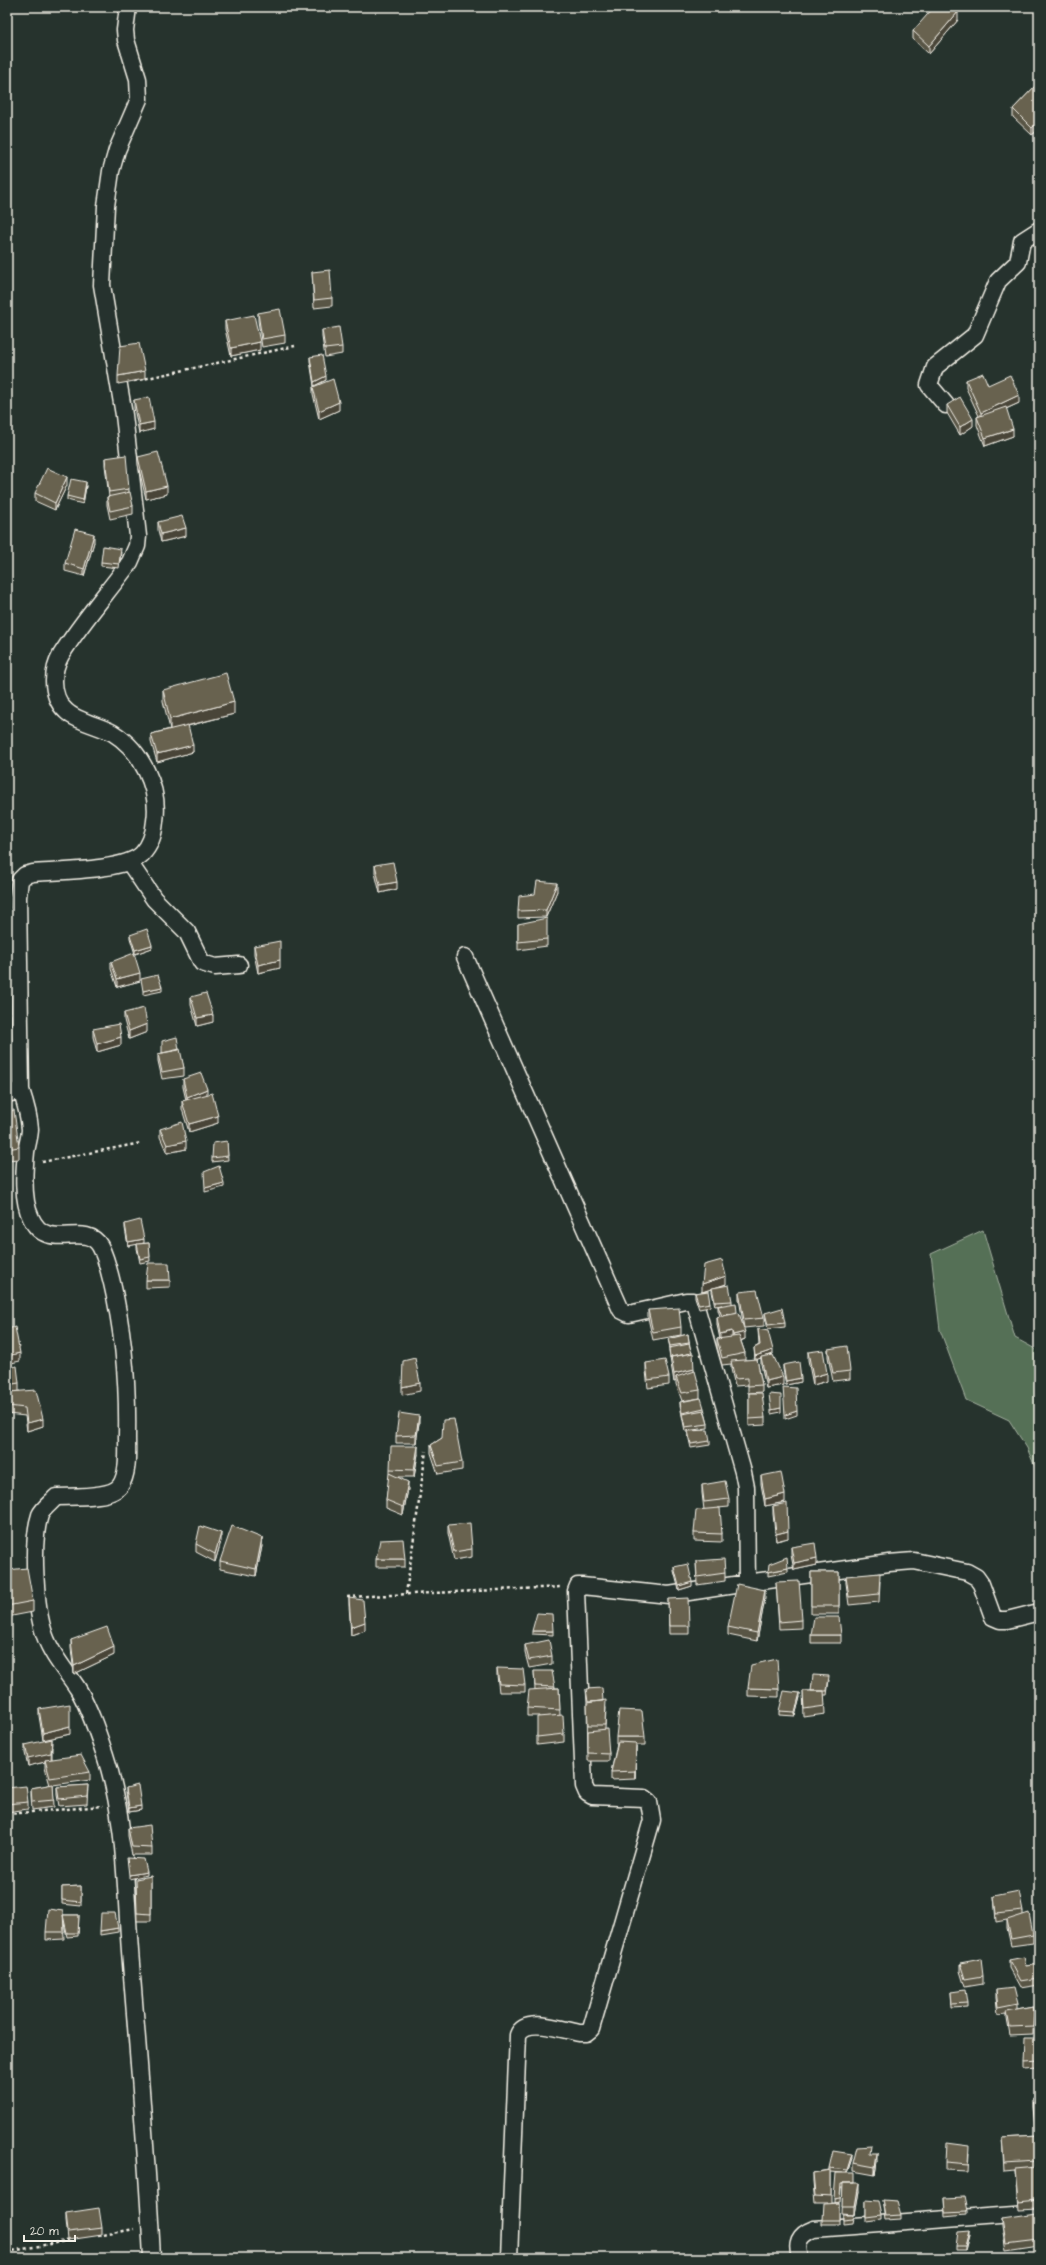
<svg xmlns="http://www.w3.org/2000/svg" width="1046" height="2265" font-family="'Architects Daughter',sans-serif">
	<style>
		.green { fill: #557057; stroke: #a4b0a0 }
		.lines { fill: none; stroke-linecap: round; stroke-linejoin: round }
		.minor-casing { stroke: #f4f1e8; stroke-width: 19 }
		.path { stroke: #f4f1e8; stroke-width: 2.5; stroke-dasharray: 3 3; stroke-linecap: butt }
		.minor { stroke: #26332d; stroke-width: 16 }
		.wall { fill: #595445; stroke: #f4f1e8 }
		.shaded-wall { fill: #484538; stroke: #f4f1e8 }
		.building { fill: #676250; stroke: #f4f1e8 }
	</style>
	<rect width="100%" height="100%" fill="#26332d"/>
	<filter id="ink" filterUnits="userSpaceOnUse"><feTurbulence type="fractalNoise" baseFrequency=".025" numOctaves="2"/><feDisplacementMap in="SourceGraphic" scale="8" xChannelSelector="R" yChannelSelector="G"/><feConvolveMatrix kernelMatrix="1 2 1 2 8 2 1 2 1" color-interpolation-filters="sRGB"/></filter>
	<g filter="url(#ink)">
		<!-- green -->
		<path class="green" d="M983,1230l32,108 24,13v125l-12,-28 -18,-28 -43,-20 -26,-70 -9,-76z"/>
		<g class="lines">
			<defs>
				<path id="minor" d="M946,405l-17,-20 6,-18 40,-32 23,-54 20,-19 4,-21 17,-11
					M129,862l25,37 33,33 15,31 13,4 24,-2
					M465,957l156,353 8,4 57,-13h7l2,2 48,169 3,15 1,96 -78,12 -87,-9h-4l-2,5 8,195 3,7 5,3 52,2 5,4 3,18 -61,209 -5,4h-7c-15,-3 -54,-17 -61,2l-9,223
					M21,1090l-3,-193 2,-17 5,-5 8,-2c25,-2 92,-2 109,-19 9,-9 12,-21 13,-33 5,-33 -14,-71 -42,-88 -13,-7 -37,-12 -47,-22 -8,-7 -12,-19 -12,-30 0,-8 3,-19 7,-26 19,-31 47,-63 69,-93l7,-16 1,-10 -14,-121 -22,-130 4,-79 5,-35 6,-21 22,-51 -1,-20 -12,-39 -1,-10 3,-23
					M7,1094l14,-4c4,12 8,26 9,39 0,7 -3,16 -4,23 -2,20 -4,48 5,66 16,36 54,2 69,28 6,11 9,25 12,37 12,51 16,101 15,153 0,15 2,37 -7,50 -10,13 -49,10 -64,11 -5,6 -13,11 -16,18 -9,27 -5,94 5,121 7,20 22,36 33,53 12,20 20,45 27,66 21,63 20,130 25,196 8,102 17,204 22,307
					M747,1583l142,-20 25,-2 53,11 9,5 5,7 12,33 7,3h7l32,-8
					M800,2258c-4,-15 -2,-23 14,-29l225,-17"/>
			</defs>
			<!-- minor casing -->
			<use href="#minor" class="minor-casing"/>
			<!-- path -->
			<path class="path" d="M134,381l161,-35
				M42,1162l99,-19
				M7,1218l6,-1
				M406,1594l20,-143
				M347,1597l215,-10
				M7,1814l96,-8
				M98,2236l36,-7
				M7,2252l64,-12"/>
			<!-- minor -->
			<use href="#minor" class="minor"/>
		</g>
		<!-- wall -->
		<path class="wall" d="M958,20l-29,34 -16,-15v-8z
			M1039,82v47l-7,6 -19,-18v-8z
			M312,272l20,26v8l-18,2z
			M258,313l27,22v8l-23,4 -4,-26z
			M225,321l35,29 -29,6 -6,-27z
			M322,330l20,17v7l-17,3 -3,-20z
			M310,357l16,23 -12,6 -4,-25z
			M145,371v8l-27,5v-8z
			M966,380l22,5 31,18 -13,6 7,27 -28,10 -8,-21v-8l2,-1 -13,-28z
			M313,387l26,23 -20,9 -6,-25z
			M134,400l20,29 -15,4 -5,-25z
			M947,405l26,21 -13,9 -13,-22z
			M138,457l29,37 -21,5 -8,-34z
			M105,458l24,31v4l4,13v8l-23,5 -3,-14v-8h2l-4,-32z
			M67,485l-12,25 -20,-9v-8z
			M86,486l-3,18 -16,-4v-4z
			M158,522l28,14 -25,6 -3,-12z
			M94,542l-10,34 -19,-5v-8z
			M121,552l-2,16 -18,-2v-4z
			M163,690l71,24 -46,12 5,26 -36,10 -6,-20v-8l19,-5 -7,-28z
			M375,865l22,24 -17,4 -5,-20z
			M557,891l-11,26 -28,1v-7l17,-17z
			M518,924l29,15v7l-29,4z
			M130,935l22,13 -17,6 -5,-16z
			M254,946l26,22 -22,5 -4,-19z
			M111,962l29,19 -23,6 -6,-18z
			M191,997l22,25 -16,4 -6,-21z
			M124,1013l23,19 -18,7 -5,-19z
			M93,1029l28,16 -24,7 -4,-15z
			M179,1050l5,18v8l-22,3 -4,-18v-7z
			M183,1079l24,15 11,29 -29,9 -7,-23v-8l4,-1 -3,-13z
			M7,1111l12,36v12l-12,1z
			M160,1129l26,20 -19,4 -7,-16z
			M227,1141l1,19 -16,2v-4z
			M125,1224l19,19 -5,1 10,-1 1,18 -10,2 -3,-15v-4l-9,2 -3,-18z
			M146,1280h24v7l-24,1z
			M726,1284l-11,4 17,13v3l5,9 8,26 -4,2 4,12v7h10l-1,-12 5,-3 -1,-16 15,25 -6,2 16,29 -17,3 -5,-24v-6l-4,1 5,26v7l-14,1v-8l-13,1 -4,-17v-5l-9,1 -5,-18v-8h3l-3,-14v-8l3,-1 -2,-6v-4l4,-1 -7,1 -3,-14v-3l-9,2 7,12v4l-11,2 -4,-12v-4l7,-1z
			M739,1292l25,26v8l-20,2 -5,-29z
			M648,1310l33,17v8l-28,5 -5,-22z
			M765,1313l20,10v4l-17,2 -3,-12z
			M688,1334l6,38 6,18v8l-18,3 -6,-17v-3l-2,1 -5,-30v-4h1l-2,-9z
			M828,1349l22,22v8l-17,2 -5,-24z
			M808,1352l19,29 -14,4 -5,-25z
			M646,1363l23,14v8l-21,3 -2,-17z
			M783,1365l18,17 -15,3 -3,-16z
			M7,1368l12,15v8l24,35 -16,5 -2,-15 -17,-2 1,-21h-2z
			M749,1393l16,25v7l-16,1z
			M680,1402l24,6 4,16v4l-23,3 -5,-26z
			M419,1423l-3,20h-20v-7z
			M688,1431l22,10v4l-19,3 -3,-13z
			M442,1438l20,24v8l-24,4 -7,-21v-8z
			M418,1454l-4,23h-17l11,12 -5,26 -17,-7v-8l4,-27v-4z
			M761,1476l24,26 -20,4 -4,-22z
			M702,1485l27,14v8l-11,1 4,26v8l-28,-1v-8l10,-23 -2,-17z
			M773,1506l15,32 -12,3 -3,-27z
			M448,1525l24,24v8l-18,3 -6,-27z
			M221,1541l-6,21 -19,-10v-8z
			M262,1546l-6,30 -36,-7v-8z
			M791,1547l26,18 -23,5 -3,-15z
			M376,1559h29v8h-29z
			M696,1561l29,12v8l-28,4z
			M674,1567l18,19 -13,4 -5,-19z
			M788,1568v4l-20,4v-4z
			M7,1570l26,31v11l-26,5z
			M811,1572h28v42h-28z
			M846,1576l34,5 -1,21 -30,3 -3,-22z
			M776,1582l26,38v8l-23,1z
			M349,1598l16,32 -14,5 -2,-30z
			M765,1598l-8,43 -29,-6v-8z
			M668,1599l21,27v8h-20z
			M532,1631h21v4l-21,-1z
			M811,1635h30v8h-30z
			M71,1640l43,15 -40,19 -3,-26z
			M525,1645l27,11v8l-23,4 -4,-15z
			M497,1668l28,17v7h-26l-2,-17z
			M534,1671l21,16v1h4l1,28 4,18v8l-27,3v-8l2,-21h-12v-8l8,-18z
			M829,1680l-2,15h-3l1,19 -21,3 -1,-26h8z
			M748,1688l31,1v8l-31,-1z
			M586,1689l17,12 3,7 -1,21 4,25v7h-21l-1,-58z
			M800,1697l-5,19 -16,-1v-4z
			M39,1709l31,25 -27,6 -4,-24z
			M616,1737h29v8h-9l-1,34 -24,1v-8l6,-28h-1z
			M25,1745l27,2v12l38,13v8l-37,5 1,22 -22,3 -1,-14v-8l19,-3 -5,-17v-6l-17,4 -3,-13z
			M88,1785l-1,19 -28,2 -2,-11v-8z
			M7,1788l21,14v7l-21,3z
			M126,1788l15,22 -12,2 -3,-20z
			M128,1828l24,20v7h-20l-4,-19z
			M151,1876v45h-14l-1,-35z
			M81,1886v20l-19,-2v-17z
			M994,1896l29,15v4l10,20v8l-22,3 -4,-18v-8l-11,2z
			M63,1915h16l-1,21 -11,1 -4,-18 1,20 -18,1v-8z
			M118,1928v4l-18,3v-4z
			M1009,1960l17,6 13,-2v21l-19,3 -11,-20z
			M960,1963l23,13v8l-18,3 -5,-16z
			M996,1990l22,14v5l16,-3 -1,29 -23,1 -3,-17v-5l-9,1 -2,-17z
			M951,1992l16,11v4l-15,1z
			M1039,2039v29l-16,1v-8z
			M1033,2099h6v29h-4l-2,-21z
			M1039,2135v73l-20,1 -3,-39 -12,1 -2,-34z
			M871,2153l6,8 -2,14 -22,-4v-8z
			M969,2153l-1,18 -23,-1v-8z
			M852,2158l-5,15 7,10 5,8 -4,23 -13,-1 1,-25h-2l-1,14 -6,1v-4l9,-26 -12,-1v31h8v21h-17v-4l5,-17h-12l-2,-22v-8l16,-3v-2z
			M944,2198l23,13v3l-22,2z
			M866,2200l16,16v4l-16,2z
			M883,2200l18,15v4l-15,1z
			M66,2213l36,15v7l-34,5 -2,-20z
			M843,2214l11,4 -1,5 -10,1z
			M1002,2218l37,7v21l-33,5 -4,-25z
			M970,2235l-4,15h-10v-4z"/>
		<!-- shaded-wall -->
		<path class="shaded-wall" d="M958,12v8l-29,34v-8z
			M1039,121v8l-7,6v-7z
			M260,342v8l-29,6v-8z
			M326,376v4l-12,6v-4z
			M1019,395v8l-38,17v-7z
			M339,402v8l-20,9v-8z
			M973,419v7l-13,9v-8z
			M154,422v7l-15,4v-8z
			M1013,429v7l-28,10v-8z
			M67,477v8l-12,25v-7z
			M86,482v4l-3,18v-4z
			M167,486v8l-21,5v-8z
			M186,528v8l-25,6v-8z
			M94,534v8l-10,34v-7z
			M234,702v12l-64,16v-11z
			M193,745v7l-36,10v-8z
			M397,882v7l-17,4v-8z
			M557,883v8l-11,26v-7z
			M152,945v3l-17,6v-4z
			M280,960v8l-22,5v-8z
			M140,973v8l-23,6v-8z
			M162,987v4l-19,4v-4z
			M213,1015v7l-16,4v-8z
			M147,1024v8l-18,7v-8z
			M121,1037v8l-24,7v-8z
			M207,1089v8l-20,7v-7z
			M218,1116v7l-29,9v-8z
			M186,1141v8l-19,4v-8z
			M224,1183v4l-19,5v-4z
			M144,1239v4l-16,3v-4z
			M726,1276v8l-24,8v-8z
			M732,1331v7l-12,3v-7z
			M745,1332v7l-12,4v-8z
			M773,1350v4l-18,6v-4z
			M20,1353v8l-13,3v-8z
			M694,1369v7l-18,1v4l-2,1v-8z
			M827,1373v8l-14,4v-8z
			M783,1377v8l-17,3v-7z
			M801,1378v4l-15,3v-4z
			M420,1383v8l-18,4v-8z
			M781,1408v4l-10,2v-4z
			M797,1411v4l-12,4v-4z
			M419,1416v7l-3,20v-8z
			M43,1419v7l-16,5v-8z
			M418,1446v8l-4,23v-7z
			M408,1482v7l-5,26v-8z
			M785,1494v8l-20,4v-7z
			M788,1531v7l-12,3v-7z
			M221,1533v8l-6,21v-8z
			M262,1538v8l-6,30v-7z
			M817,1558v7l-23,5v-7z
			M692,1582v4l-13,4v-4z
			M765,1590v8l-8,43v-8z
			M365,1622v8l-14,5v-8z
			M114,1647v8l-40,19v-8z
			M800,1693v4l-5,19v-4z
			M70,1726v8l-27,6v-7z
			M52,1739l-1,22 -6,-1v2l-17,4v-8z
			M636,1743v7l-1,29v-8z
			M141,1806v4l-12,2v-4z
			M147,1872v3l-18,4v-4z
			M877,2153v8l-2,14v-8z
			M852,2154v4l-5,15v-3z
			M859,2183v8l-4,23v-8z
			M970,2231v4l-4,15v-4z"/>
		<!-- building -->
		<path class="building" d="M934,7h18l6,5 -29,34 -16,-15z
			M1039,82v39l-7,7 -19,-19z
			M330,270l2,28 -18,2 -2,-28z
			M280,309l5,26 -23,4 -4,-26z
			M254,315l6,27 -29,6 -6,-27z
			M339,327l3,20 -17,2 -3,-19z
			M139,343l6,28 -27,5 2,-30z
			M322,355l4,21 -12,6 -4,-25z
			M983,373l5,12 22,-10 9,20 -38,18 -15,-33z
			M333,379l6,23 -20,9 -6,-24z
			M149,397l5,25 -15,3 -5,-25z
			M960,397l13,22 -13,8 -13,-22z
			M1006,407l7,22 -28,9 -8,-21z
			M158,452l9,34 -21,5 -8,-34z
			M126,455l3,34 -20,3 -4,-34z
			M47,468l20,9 -12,26 -20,-10z
			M71,479l15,3 -3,18 -16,-4z
			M130,492l3,14 -23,5 -3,-14z
			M182,516l4,12 -25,6 -3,-12z
			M75,529l19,5 -10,35 -19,-6z
			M103,546l18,3 -2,15 -18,-2z
			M226,673l8,29 -64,17 -7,-29z
			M188,725l5,20 -36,9 -6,-20z
			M393,862l4,20 -17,3 -5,-20z
			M537,881l20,2 -11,27 -28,1 1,-15 16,-2z
			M547,918v21l-29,3v-18z
			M147,929l5,16 -17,5 -5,-15z
			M280,941v19l-22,5 -4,-19z
			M134,953l6,20 -23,6 -6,-17z
			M158,975l4,12 -19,4 -2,-12z
			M206,993l7,22 -16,3 -6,-21z
			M144,1008l3,16 -18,7 -5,-18z
			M119,1024l2,13 -24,7 -4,-15z
			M177,1037l2,13 -17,3v-12z
			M180,1049l4,19 -22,4 -4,-18z
			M201,1073l6,16 -20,8 -4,-18z
			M212,1093l6,23 -29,8 -7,-23z
			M14,1110l5,37 -12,2v-38z
			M182,1122l4,19 -19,4 -7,-16z
			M227,1141l1,15 -16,2 1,-15z
			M219,1166l5,17 -19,5 -1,-16z
			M140,1220l4,19 -16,3 -3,-18z
			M149,1243l1,14 -10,2 -3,-15z
			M722,1260l4,16 -24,8 2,-19z
			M148,1263h21l1,17h-24z
			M729,1285l3,16 -17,1 -3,-14z
			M757,1290l7,28 -20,2 -5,-28z
			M708,1291l2,12 -11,2 -4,-12z
			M736,1303l1,9 -15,4 -4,-10z
			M679,1308l2,19 -28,5 -5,-22z
			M782,1308l3,15 -17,2 -3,-12z
			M739,1313l6,19 -12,3 -1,-4 -12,3 -3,-17z
			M15,1327l5,26 -13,3v-27z
			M758,1329l10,2 5,19 -18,6 -1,-8 6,-3z
			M688,1334l1,9 -19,3 -2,-7z
			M739,1336l6,17 -23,5 -5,-19z
			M689,1344l3,9 -21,4v1l-1,1 -1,-11z
			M847,1346l3,25 -17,2 -5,-24z
			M823,1350l4,23 -14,4 -5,-25z
			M693,1353l1,16 -20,5 -3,-17z
			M773,1355l10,22 -17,4 -5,-24z
			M415,1358l5,25 -18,4 1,-26z
			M757,1359l5,26 -14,1v-8l-13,1 -4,-18z
			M665,1360l4,17 -21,3 -2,-17z
			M799,1362l2,16 -15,3 -3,-16z
			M17,1366l2,17 -12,2v-17z
			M695,1371l5,19 -18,3 -6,-16z
			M783,1387l13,1 1,23 -12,4z
			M36,1390l7,29 -16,4 -2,-15 -17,-2 1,-14z
			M749,1393h13l3,25 -16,1z
			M769,1394l12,1v13l-10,2z
			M701,1398l3,10 -22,5 -2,-11z
			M704,1410l4,14 -23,3 -3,-13z
			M399,1413l20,3 -3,19 -20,1z
			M454,1419l8,43 -24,4 -7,-21 11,-7 1,-18z
			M708,1430l2,11 -19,3 -3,-13z
			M391,1446h27l-4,24 -24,-1z
			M781,1472l4,22 -20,5 -4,-23z
			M389,1473l19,9 -5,25 -17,-7z
			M725,1481l4,18 -25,3 -2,-17z
			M787,1503l1,28 -12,3 -3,-28z
			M720,1508l2,26 -28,-1 2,-23z
			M470,1523l2,26 -18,3 -6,-27z
			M200,1526l21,7 -6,21 -19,-10z
			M232,1526l30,12 -6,31 -36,-8z
			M403,1539l2,20h-29l4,-19z
			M815,1543l2,15 -23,5 -3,-16z
			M787,1557l1,11 -20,4 1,-8z
			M724,1559l1,14 -28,4 -1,-16z
			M688,1564l4,18 -13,4 -5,-19z
			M27,1568l6,33 -26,5v-36z
			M811,1572h28v34h-28z
			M880,1573l-1,21 -30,3 -3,-21z
			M799,1581l3,39 -23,2 -3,-40z
			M737,1584l28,6 -8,43 -29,-6z
			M349,1598l14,2 2,22 -14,5z
			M688,1598l1,28h-20l-1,-27z
			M537,1613l15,1 1,17h-21z
			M814,1617h25l2,18h-30z
			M107,1627l7,20 -40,19 -3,-26z
			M549,1640l3,16 -23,4 -4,-15z
			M777,1659l2,30 -31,-1 3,-23z
			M497,1668l26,1 2,16 -26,-1z
			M534,1671h18l3,16 -20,-1z
			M813,1675l16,1 -2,15h-16z
			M559,1688l1,22 -33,-2 2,-18z
			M602,1688l1,13 -15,1 -2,-13z
			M784,1691l16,2 -5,19 -16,-1z
			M803,1691h21l1,15 -21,3z
			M606,1700l-1,25h-17l-1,-22z
			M70,1704v22l-27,7 -4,-24z
			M619,1710l23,1 3,26h-29z
			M563,1715l1,19 -27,3v-20z
			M607,1729l2,25 -21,-1v-22z
			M52,1739l-1,14 -23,5 -3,-13z
			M618,1742l18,1 -1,28 -24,1z
			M81,1755l9,17 -40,6 -5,-18z
			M53,1784l1,16 -22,2 -1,-14z
			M88,1785l-1,11 -28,3 -2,-12z
			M138,1785l3,21 -12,2 -3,-20z
			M26,1786l2,16 -21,2v-16z
			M150,1825l2,23 -20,-1 -4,-19z
			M127,1858l17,1 3,13 -18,3z
			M151,1876v38l-14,-1 -1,-34z
			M81,1886v16l-19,-2v-13z
			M1019,1891l4,20 -27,3 -2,-18z
			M48,1909l15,2 1,21h-18z
			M101,1913h14l3,15 -18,3z
			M1029,1913l4,22 -22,4 -4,-19z
			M63,1915h16l-1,18h-11z
			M1024,1957l2,9 13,-2v14l-19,3 -11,-21z
			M981,1959l2,17 -18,3 -5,-16z
			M1014,1988l4,16 -20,4 -2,-18z
			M965,1990l2,13 -15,1 -1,-12z
			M1034,2006l-1,21 -23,1 -3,-17z
			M1039,2012v18l-1,1 -2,-18z
			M1024,2039h15v21l-16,1z
			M1033,2099h6v22l-4,-1z
			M1039,2135v26l-35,2 -2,-26z
			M946,2143l23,3 -1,18 -23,-2z
			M871,2146l-1,7h7l-2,14 -22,-4 4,-16z
			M833,2151l19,3 -5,16 -18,-2z
			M1039,2167v33l-20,2 -3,-33z
			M831,2170v26l-16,-1 -2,-22z
			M836,2173h18v10h-11v1h-2l-1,14 -6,1z
			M843,2183h16l-4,23h-13z
			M964,2197l3,14 -22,1 -1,-14z
			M866,2200l13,1 3,15 -16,2z
			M883,2200l14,1 4,14 -15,1z
			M839,2203v17h-17l1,-16z
			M99,2208l3,20 -34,4 -2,-19z
			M1037,2213l2,12v14l-33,4 -4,-25z
			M843,2214h11l-1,5 -10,1z
			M970,2231l-4,15h-10l2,-14z"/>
	</g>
	<!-- margin -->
	<rect width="1046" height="2265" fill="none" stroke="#26332d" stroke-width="24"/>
	<rect x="12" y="12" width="1022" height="2241" fill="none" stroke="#f4f1e8" stroke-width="1.5" filter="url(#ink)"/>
	<!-- scale -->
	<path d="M24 2235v6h51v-6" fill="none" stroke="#f4f1e8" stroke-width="2"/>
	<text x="30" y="2235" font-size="12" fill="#f4f1e8" stroke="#26332d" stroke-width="3" paint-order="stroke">20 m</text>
</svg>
